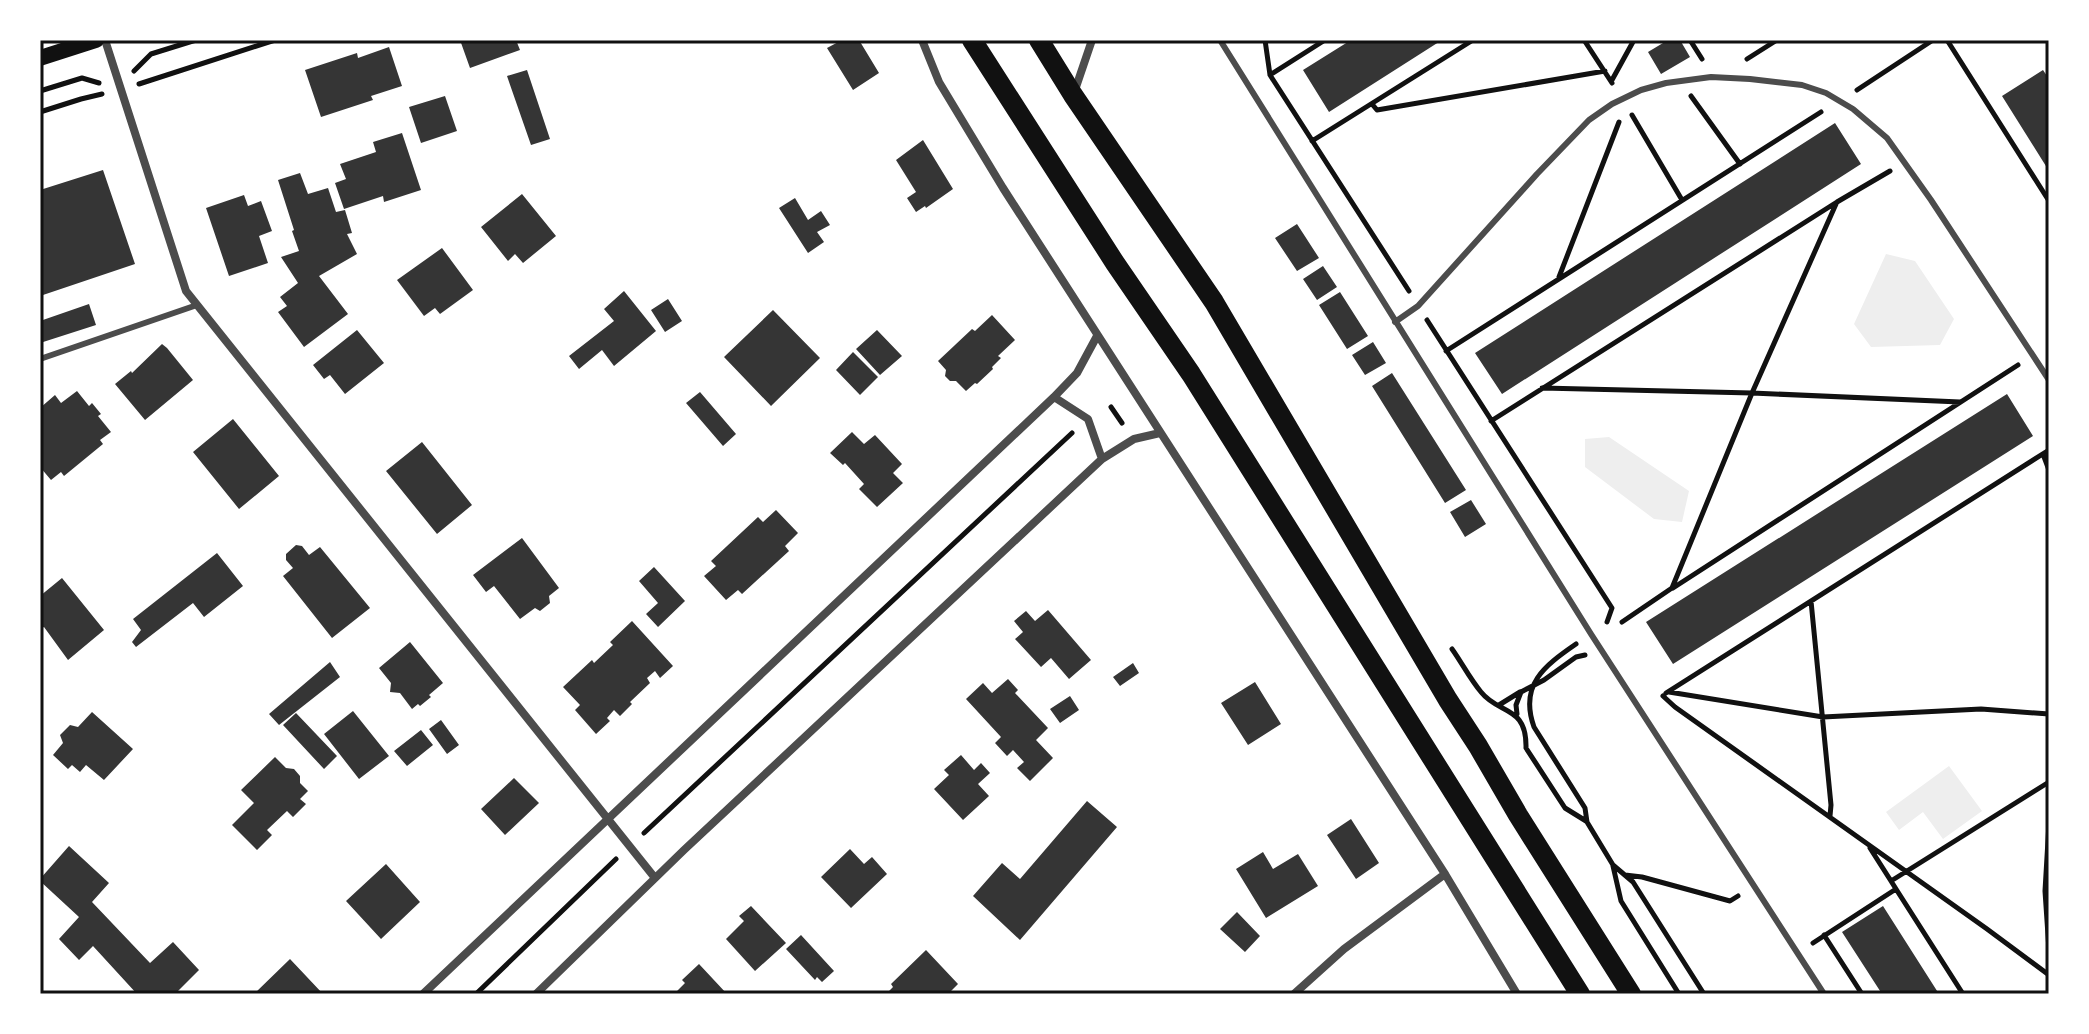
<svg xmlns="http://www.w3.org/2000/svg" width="2089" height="1034" font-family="'Sofia Sans Condensed',sans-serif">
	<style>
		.green { fill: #eee }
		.building { fill: #353535 }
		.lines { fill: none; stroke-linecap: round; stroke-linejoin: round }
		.path { stroke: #111; stroke-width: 5 }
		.service { stroke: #4c4c4c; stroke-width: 6 }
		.minor { stroke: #4c4c4c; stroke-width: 8 }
		.secondary { stroke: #111; stroke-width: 16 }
		.primary { stroke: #111; stroke-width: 20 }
		.neatline { fill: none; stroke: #111; stroke-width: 3 }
	</style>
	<rect width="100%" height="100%" fill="#fff"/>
	<!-- green -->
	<path class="green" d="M1886,254l29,7 39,58 -14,26 -69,2 -17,-23z
		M1609,437l80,54 -7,31 -28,-3 -69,-52v-28z
		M1949,766l33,45 -39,28 -20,-27 -24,18 -13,-18z"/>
	<!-- building -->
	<path class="building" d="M460,40h56l4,10 -50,18z
		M842,40h17l20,33 -26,17 -26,-42z
		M1351,40h91l-113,72 -26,-42z
		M1668,40h12l10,17 -29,17 -13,-22z
		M389,47l13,39 -31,10 2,4 -52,17 -16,-47 52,-17 1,5z
		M527,70l23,69 -19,6 -24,-69z
		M2043,70l6,9v92l-47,-75z
		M445,96l12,35 -36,12 -12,-36z
		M1835,123l26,41 -359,230 -27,-41z
		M402,133l19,57 -37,12 -1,-6 -39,13 -9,-26 11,-4 -6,-15 36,-12 -3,-10z
		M923,140l30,49 -27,19 -1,-2 -9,6 -9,-14 9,-6 -20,-32z
		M103,170l32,94 -95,32v-106z
		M300,173l8,21 20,-6 8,24 9,-2 7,23 -5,1 10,20 -38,22 29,38 -44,33 -26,-35 9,-6 -7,-9 18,-14 -17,-26 18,-6 -7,-20 2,-1 -16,-50z
		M522,194l34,42 -33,27 -8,-9 -7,7 -27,-34z
		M244,195l4,11 13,-5 11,30 -13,5 9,27 -39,13 -23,-68z
		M795,198l13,22 13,-9 9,14 -13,7 7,10 -16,11 -29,-45z
		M1297,224l22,34 -22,13 -22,-33z
		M442,248l31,42 -33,24 -5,-6 -11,8 -27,-36z
		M1323,266l14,21 -20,13 -14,-21z
		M624,291l32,40 -42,35 -12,-16 -23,19 -10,-13 45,-35 -10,-12z
		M1340,292l28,44 -21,13 -28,-44z
		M668,299l14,22 -17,11 -14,-22z
		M89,304l7,21 -56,18v-22z
		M773,310l47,48 -49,48 -47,-49z
		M992,315l23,25 -17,16 3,2 -9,9 1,2 -16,15 -2,-1 -9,8 -10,-10h-6l-5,-5 1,-6 -8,-9 34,-32 3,2z
		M357,330l27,33 -39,31 -15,-19 -6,4 -11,-14z
		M877,330l25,26 -22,19 -24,-26z
		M1373,342l13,21 -21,12 -13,-20z
		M162,344l5,4 26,32 -48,40 -30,-36 16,-13 1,2z
		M853,352l25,25 -18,18 -24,-25z
		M1392,373l74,117 -21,13 -73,-117z
		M77,391l12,15 3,-3 9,11 -3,2 13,16 -11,8 3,4 -39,32 -3,-4 -10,8 -11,-13v-59l15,-13 6,8z
		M700,392l36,42 -13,12 -37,-43z
		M2007,394l26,42 -360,228 -27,-42z
		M233,419l46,57 -40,33 -46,-57z
		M852,432l12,12 11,-9 27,29 -9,9 10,10 -26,24 -18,-18 5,-5 -19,-21 -2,2 -13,-12z
		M422,442l50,63 -35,29 -51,-63z
		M1471,500l15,24 -21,13 -15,-25z
		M776,510l22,23 -13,13 4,5 -47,43 -4,-4 -12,10 -22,-24 12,-10 -5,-5 47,-44 5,5z
		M522,538l37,50 -10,8 1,7 -10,8 -5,-3 -15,11 -26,-33 -8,6 -13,-17z
		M296,545l6,1 7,9 11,-8 50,61 -38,30 -49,-62 10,-8 -7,-8v-6z
		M217,553l26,33 -39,31 -11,-14 -57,44 -4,-5 9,-12 -8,-11z
		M654,567l31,34 -27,26 -12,-13 12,-11 -19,-22z
		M62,578l42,52 -36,30 -24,-33 -2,1 -2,-3v-29z
		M1048,610l43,50 -22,19 -18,-21 -10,9 -26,-28 8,-7 -9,-11 12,-10 9,10z
		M632,621l41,45 -13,12 -5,-7 -8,7 3,5 -20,19 2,2 -12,12 -6,-6 -7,8 3,3 -14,13 -21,-24 5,-5 -17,-18 29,-27 2,3 19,-18 -3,-3z
		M410,642l33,41 -14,12 2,2 -11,9 -2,-2 -6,5 -12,-16 -10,-1 1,-9 -12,-15z
		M330,662l10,15 -61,48 -10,-11z
		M1133,663l6,10 -19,13 -7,-9z
		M1008,679l10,11 -3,3 33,35 -12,12 17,18 -23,23 -13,-13 7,-6 -11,-12 -6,6 -12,-13 6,-6 -35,-38 17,-16 9,10z
		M1255,682l26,42 -33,21 -27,-42z
		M1070,696l9,14 -19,13 -10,-14z
		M353,711l36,45 -30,23 -35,-45z
		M92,712l41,37 -29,31 -18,-15 -6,7 -8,-7 -4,4 -15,-14 10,-12 -3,-8 10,-10 8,2z
		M296,713l41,43 -13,13 -41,-44z
		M441,720l18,25 -12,9 -18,-25z
		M421,730l12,15 -26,21 -13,-15z
		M961,755l13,15 7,-7 9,10 -12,11 11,12 -26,24 -29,-31 15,-14 -5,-5z
		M275,757l11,11 8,1 6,7v7l8,8 -8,8 6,5 -13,13 -6,-6 -20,19 5,5 -15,15 -25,-25 22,-22 -13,-13z
		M514,778l25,25 -34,32 -24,-26z
		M1087,801l30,26 -97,113 -47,-44 29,-33 18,16z
		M1351,819l28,44 -23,16 -29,-44z
		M69,846l40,37 -17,19 58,61 23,-21 26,28 -24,24h-38l-44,-48 -14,14 -20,-21 20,-22 -39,-36v-2z
		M850,849l14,15 8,-7 15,17 -36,34 -30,-31z
		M1263,852l10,17 25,-15 20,32 -52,32 -30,-49z
		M386,864l34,38 -39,37 -35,-38z
		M751,906l35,37 -31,28 -29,-32 18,-18 -5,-5z
		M1883,906l56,88h-57l-40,-62z
		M1237,912l23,24 -15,16 -25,-23z
		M801,935l33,36 -12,11 -5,-5 -2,3 -29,-31z
		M926,950l32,34 -10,10h-62l7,-7 -2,-3z
		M290,959l33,35h-69z
		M699,964l28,30h-53l11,-11 -3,-3z"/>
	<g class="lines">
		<!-- path -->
		<path class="path" d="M1265,40l5,35 139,216
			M1584,40l28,43
			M1690,40l12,19
			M1947,40l102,161
			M2047,40l2,3
			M1747,59l30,-19
			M134,71l17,-17 45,-14
			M1270,75l55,-35
			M1612,80l22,-40
			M139,84l136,-44
			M1857,90l76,-50
			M40,91l42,-13 17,5
			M1691,96l49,68
			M1372,104l5,6 228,-39
			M40,112l41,-13 21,-5
			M1632,115l50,85
			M1312,141l161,-101
			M1559,277l60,-155
			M1427,320l185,288 -5,14
			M1446,351l375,-239
			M1542,388l210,5 208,9
			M1111,407l11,16
			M1491,421l346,-219 53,-31
			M2043,454l6,16
			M1673,588l345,-223
			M1811,601l20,204 -1,11
			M1622,622l50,-34 80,-195 84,-189
			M1576,644c-32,22 -57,41 -42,83l51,81 2,14 26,43 20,17 71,112
			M1452,649c10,14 18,30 29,43 18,23 46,13 45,56l39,60 21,13
			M1669,692l154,25 158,-8 68,5
			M1666,693l383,-243
			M1663,696l12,11 312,222 62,46
			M1499,705l21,-13
			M1517,714l-1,-9 5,-13 23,-12 32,-23 9,-2
			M2049,823l-4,68 4,59
			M644,833l428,-400
			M1870,848l21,33
			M1613,866l8,35 58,93
			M1625,875l17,2 88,24 8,-5
			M1896,889l67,105
			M1824,935l38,59
			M1813,943l83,-54 -5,-8 158,-99
			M476,994l140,-135"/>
		<!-- service -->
		<path class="service" d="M1220,40l371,594 233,360
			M1395,322l23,-16 119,-132 52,-54 23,-16 29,-14 25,-7 45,-6 39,2 52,6 24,8 27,16 34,29 44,62 118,180
			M40,359l157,-54"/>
		<!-- minor -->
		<path class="minor" d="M105,40l81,251 469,587
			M922,40l17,42 64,106 442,686 72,120
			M1075,90l17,-50
			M1054,397l34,22 14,40
			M423,994l631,-597 23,-24 20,-37
			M536,994l148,-144 418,-391 32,-20 26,-6
			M1294,994l50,-45 101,-75"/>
		<!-- secondary -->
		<path class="secondary" d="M40,58l56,-18"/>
		<!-- primary -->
		<path class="primary" d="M972,40l143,223 76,111 389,620
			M1039,40l34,55 141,207 234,398 30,46 40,69 113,179"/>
	</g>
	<!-- border -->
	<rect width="2089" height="1034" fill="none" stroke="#ffffff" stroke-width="84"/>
	<rect x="42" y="42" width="2005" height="950" class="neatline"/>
</svg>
